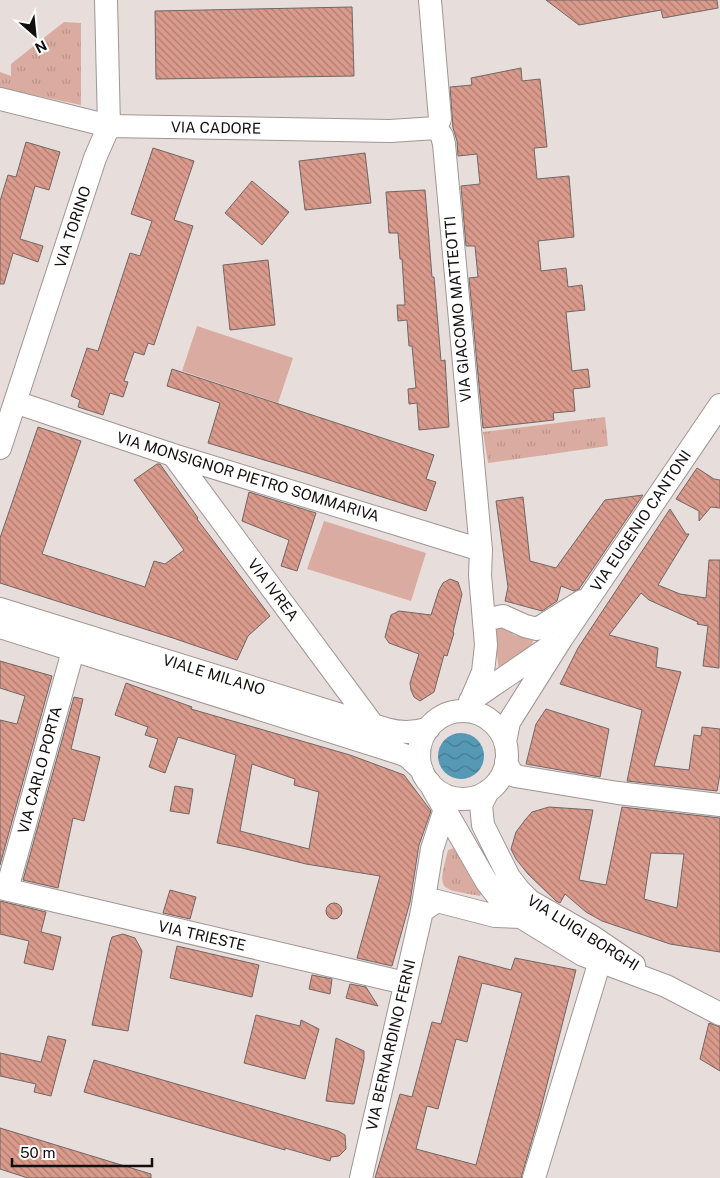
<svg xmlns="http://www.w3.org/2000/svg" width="720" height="1178" font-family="'Public Sans',sans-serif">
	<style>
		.grass { fill: url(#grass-tufts) }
		.garden { fill: #daaca1 }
		.water { fill: url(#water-waves) }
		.building { fill: url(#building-back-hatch); stroke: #706765; fill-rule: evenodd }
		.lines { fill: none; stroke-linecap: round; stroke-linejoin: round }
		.minor-casing { stroke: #9f9694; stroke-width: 24 }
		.minor { stroke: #fff; stroke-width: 22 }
		.labels { text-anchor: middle; stroke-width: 5; stroke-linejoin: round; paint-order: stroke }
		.street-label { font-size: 15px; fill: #110e0d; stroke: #fff }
	</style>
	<defs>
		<pattern id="grass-tufts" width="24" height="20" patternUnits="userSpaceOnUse" patternTransform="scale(1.25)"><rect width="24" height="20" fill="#daaca1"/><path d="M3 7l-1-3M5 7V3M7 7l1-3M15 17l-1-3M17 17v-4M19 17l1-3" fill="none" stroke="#ba9389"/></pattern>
		<pattern id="water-waves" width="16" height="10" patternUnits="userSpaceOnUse" patternTransform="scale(1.25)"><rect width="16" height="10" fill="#5699b5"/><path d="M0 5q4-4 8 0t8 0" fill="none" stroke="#467b92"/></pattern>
		<pattern id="building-back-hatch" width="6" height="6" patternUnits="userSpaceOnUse" patternTransform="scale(1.25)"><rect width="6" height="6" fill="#da9a8c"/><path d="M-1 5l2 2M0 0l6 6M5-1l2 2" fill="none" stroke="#af7c71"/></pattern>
	</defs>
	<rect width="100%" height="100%" fill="#e7dddb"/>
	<!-- grass -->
	<path class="grass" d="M64,22l17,1v82l-81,-17v-16l11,4v-12z
		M605,417l3,29 -120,17 -5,-31z
		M454,848l18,33 10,10 -2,5c-41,-8 -43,-3 -32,-46z"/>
	<!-- garden -->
	<path class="garden" d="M197,326l96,32 -15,45 -96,-32z
		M324,521l102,32 -15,48 -104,-32z
		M505,627l9,8 19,5 -1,5 -33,26 -5,-38 3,-5z"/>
	<!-- water -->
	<path class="water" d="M438 756a23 23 0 1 1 46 0a23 23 0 1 1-46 0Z"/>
	<!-- building -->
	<path class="building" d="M546,0h171l1,8 -55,10 -2,-8 -82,15z
		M352,7l2,69 -198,3 -1,-68z
		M521,68l1,13 18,-2 7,68 -13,1 3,31 32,-3 5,61 -36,4 3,30 25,-3 2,19 14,-2 3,25 -19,2 6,59 16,-2 2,18 -17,2 2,22 -22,2 1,7 -71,8 -14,-150 9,-1 -3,-31h-9l-5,-60 19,-2 -3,-30 -19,2 -1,-15 -4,-13 -3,-41 22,-2 -1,-7z
		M26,142l34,10 -11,38 -14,-4 -15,53 23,7 -5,16 -25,-9 -9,31h-4v-83l8,-26 8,2z
		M153,148l41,13 -20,59 19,6 -39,119 -6,-2 -4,12 -10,-3 -10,29 4,1 -5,15 -13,-4 -7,22 -25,-8 2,-7 -9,-4 16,-48 11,3 32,-98 10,3 12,-35 -21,-7z
		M365,153l6,50 -66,7 -6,-49z
		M252,181l37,31 -27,33 -37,-32z
		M425,190l7,87h2l7,84 4,-1 4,67 -30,3 -2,-27 -8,1 -1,-15 8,-1 -4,-42h-3l-2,-26 -9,1 -1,-16h8l-3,-46h-2l-2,-26h-9l-3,-41z
		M268,260l7,65 -45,5 -7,-65z
		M172,369l262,86 -8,24 10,3 -10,29 -122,-39 -96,-29 12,-40 -53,-17z
		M38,427l43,14 -39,113 103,33 9,-26 11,3 19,-14 -50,-70 23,-16h3l38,54 -1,1 73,97 -22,20 -11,24 -64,-22 -173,-55v-45z
		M697,468l17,11 6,1v28l-9,-1 -12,14v-10l-23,-12z
		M249,492l67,21 -19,58 -16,-5 8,-26 -47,-19z
		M643,495l-64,94 -5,2 -13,-5 -4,15 -15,10 -37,-10 3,-14 -12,-86 27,-4 7,64 26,7 49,-68z
		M670,509l16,25h3l-31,51 22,9 26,4 3,-38h11l-1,108 -16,-2 5,-40 -11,-2 1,-2 -49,-22 -8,-7 -32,42 49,13 -2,19 25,5 -27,94 35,4 5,-35 7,1 1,-9 18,2v45l-3,17 -90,-10 15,-71 -82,-26 18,-36z
		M450,579l8,3 4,12 -9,38 1,1 -7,23 -3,-1 -10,37 -14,9 -6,-4 -3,-7 -1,-7 9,-29 -30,-11 -4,-6 6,-22 8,-4 32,4 8,-25 4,-7z
		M0,661l52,15 -52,189v-145l17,4 8,-28 -25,-8z
		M126,683l66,24 -1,2 159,46 54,20 27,36 -12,34 -9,57 -18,64 -35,-8 23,-82 -74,-12 -64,-16 -25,-5 19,-88 -58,-18 -13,36 -16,-6 9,-28 -13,-4 3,-8 -33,-12zM252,764l43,15 -1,6 25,7 -10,57 -69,-18z
		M74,697l9,2 -12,50 29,8 -16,64 -11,-3 -15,70 -35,-8z
		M546,709l63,20 -9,48 -74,-13 10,-40z
		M175,786l18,3 -4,25 -19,-3z
		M549,807l44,3 -14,70 27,5 16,-78 98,11v134l-50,-8 -68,-23 -16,-9 -21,-18 -5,9 -4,-2 -28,-27 -12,-15 -5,-10 5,-17 9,-12 7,-8zM651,853l33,1 -7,54 -33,-9z
		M170,890l26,7 -6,22 -27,-6z
		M0,901l46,11 -5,20 20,5 -8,33 -29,-7 5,-22 -29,-7z
		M326 911a8 8 0 1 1 16 0a8 8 0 1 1-16 0Z
		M123,934l12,4 7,13 -14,80 -36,-6 18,-82 2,-6z
		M177,946l82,19 -7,32 -82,-19z
		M459,956l52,14 4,-12 61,12 -37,146 -18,62h-146l25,-84 12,3 20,-75 9,2zM482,983l40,10 -46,172 -60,-16 11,-43 11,3 18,-70 11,3z
		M312,975l20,4 -2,15 -21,-5z
		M350,984l16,3 12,19 -32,-8z
		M256,1015l44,11 1,-6 18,9 -14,50 -61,-16z
		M709,1023l11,4v44l-20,-12z
		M48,1036l18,4 -15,56 -17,-4 2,-8 -36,-8v-23l41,9z
		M336,1038l28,13v8l-10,45 -28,-3z
		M94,1060l244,71 7,4 1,14 -7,7 -8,1 -1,4 -45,-13v2l-201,-58z
		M0,1128l151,46v4h-123l-28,-9z"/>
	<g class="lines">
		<defs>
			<path id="minor" d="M430,0l10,119 -4,9
				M0,99l109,27 281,5 46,-3
				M436,128l6,8 2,8 37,406 -1,25 6,70 -3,27 -12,28
				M15,402l158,53 308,95
				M0,448l95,-290 14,-32 -3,-126
				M173,455l200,270
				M0,609l386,120c14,4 29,4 43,-1
				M484,620l19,-4 22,10 12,3 45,-28
				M0,627l396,125 11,4 15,14
				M470,701l85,-58
				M419 755a44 44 0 1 1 88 0a44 44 0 1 1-88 0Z
				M505,742l4,-20 53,-84 158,-233
				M506,762l4,8 5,6 103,17 102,12
				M429,782l57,99 16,21 19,15 62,38 83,31 54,28
				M488,791l-7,14 2,20 26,52 10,13 11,11 63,36 41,28
				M0,888l405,95
				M7,889l66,-238
				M422,911l15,-10 58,15 26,1
				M361,1178l61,-267 10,-62 13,-40
				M534,1178l66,-217 14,-2"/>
		</defs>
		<!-- minor casing -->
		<use href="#minor" class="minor-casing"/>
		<!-- minor -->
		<use href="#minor" class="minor"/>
	</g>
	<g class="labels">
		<!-- street labels -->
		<g class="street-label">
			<text transform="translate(216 128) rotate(1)" y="5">VIA CADORE</text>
			<text transform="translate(73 227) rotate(-72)" y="5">VIA TORINO</text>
			<text transform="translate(458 309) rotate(-95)" y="5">VIA GIACOMO MATTEOTTI</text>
			<text transform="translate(248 477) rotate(17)" y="5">VIA MONSIGNOR PIETRO SOMMARIVA</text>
			<text transform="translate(641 521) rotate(-56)" y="5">VIA EUGENIO CANTONI</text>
			<text transform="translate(273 590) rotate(53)" y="5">VIA IVREA</text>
			<text transform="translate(214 675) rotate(17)" y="5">VIALE MILANO</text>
			<text transform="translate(40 770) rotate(-75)" y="5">VIA CARLO PORTA</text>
			<text transform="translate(583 933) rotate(32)" y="5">VIA LUIGI BORGHI</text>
			<text transform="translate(202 936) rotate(13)" y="5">VIA TRIESTE</text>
			<text transform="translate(391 1045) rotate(-77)" y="5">VIA BERNARDINO FERNI</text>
		</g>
	</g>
	<!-- north arrow -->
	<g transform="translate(35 35) rotate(153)" stroke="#ffffff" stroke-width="4" paint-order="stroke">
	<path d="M0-4L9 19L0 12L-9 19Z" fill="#110e0d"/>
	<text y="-8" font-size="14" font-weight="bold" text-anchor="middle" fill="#110e0d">N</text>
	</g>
	<!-- scale -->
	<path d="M12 1158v8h140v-8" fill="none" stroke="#110e0d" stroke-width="2.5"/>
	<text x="20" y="1158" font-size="15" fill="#110e0d" stroke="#ffffff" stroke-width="4" paint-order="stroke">50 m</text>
</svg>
